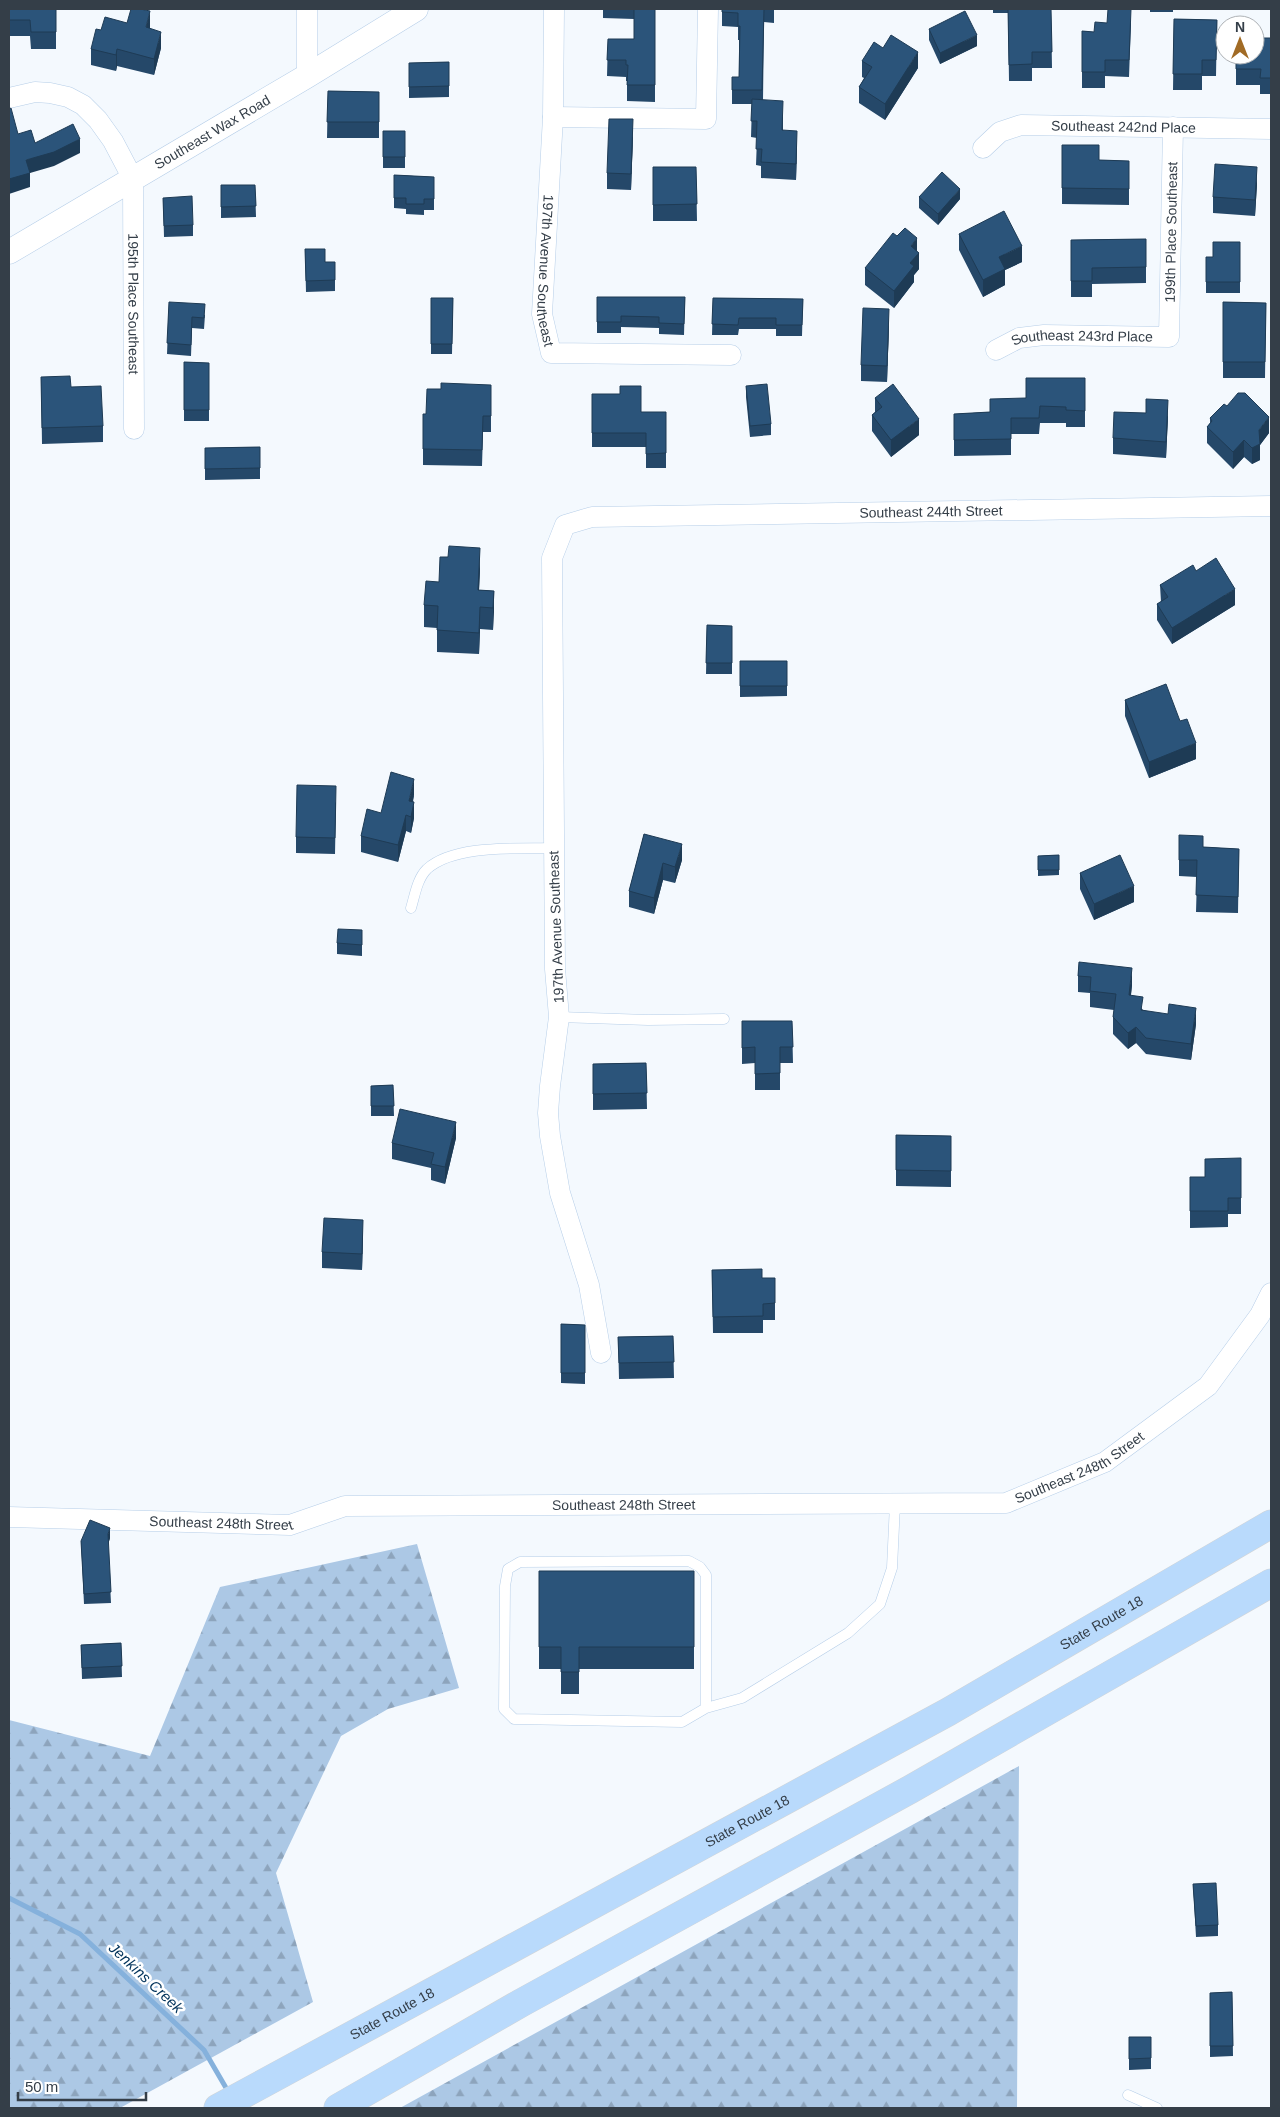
<svg xmlns="http://www.w3.org/2000/svg" width="1280" height="2117" font-family="Arial,sans-serif">
	<style>
		.forest { fill: url(#forest-firs) }
		.lines { fill: none; stroke-linecap: round; stroke-linejoin: round }
		.stream { stroke: #85b1dc; stroke-width: 5 }
		.service-casing { stroke: #b6cee8; stroke-width: 11 }
		.minor-casing { stroke: #b6cee8; stroke-width: 21 }
		.tertiary-casing { stroke: #b6cee8; stroke-width: 25 }
		.motorway-casing { stroke: #d2d5d7; stroke-width: 29 }
		.service { stroke: #fff; stroke-width: 10 }
		.minor { stroke: #fff; stroke-width: 20 }
		.tertiary { stroke: #fff; stroke-width: 24 }
		.motorway { stroke: #b9dafc; stroke-width: 28 }
		.wall { fill: #254869 }
		.shaded-wall { fill: #1e3b55 }
		.building { fill: #2b547a; stroke: #1e3b55 }
		.labels { text-anchor: middle; stroke-width: 5; stroke-linejoin: round; paint-order: stroke }
		.street-label { font-size: 14px; fill: #343e48; stroke: #fff }
		.water-label { font-size: 15px; font-style: italic; fill: #00325a; stroke: #fff }
	</style>
	<defs>
		<pattern id="forest-firs" width="22" height="20" patternUnits="userSpaceOnUse" patternTransform="scale(1.25)"><rect width="22" height="20" fill="#acc8e5"/><path d="M5 1l3.5 6h-7zM16 11l3.5 6h-7z" fill="#8da4bc"/></pattern>
	</defs>
	<rect width="100%" height="100%" fill="#f4f9fe"/>
	<!-- forest -->
	<path class="forest" d="M417,1544l42,144 -71,21 -47,27 -65,137 37,129 -193,106h-111v-388l141,36 70,-169z
		M1019,1766l-2,342h-617z"/>
	<g class="lines">
		<!-- stream -->
		<path class="stream" d="M9,1898l71,36 124,116 25,43"/>
		<defs>
			<path id="service" d="M411,908c4,-13 6,-29 16,-39 28,-25 91,-20 127,-21
				M559,1017l89,3 76,-1
				M706,1708l-24,14 -168,-3 -10,-10 1,-123 3,-17 12,-7 169,-1 11,6 6,8v133l36,-10 106,-65 32,-29 12,-36 3,-64
				M1128,2095l29,13"/>
			<g id="minor">
				<path id="s1" d="M554,9l-1,108 -11,197 9,39 180,2"/>
				<path d="M307,76v-67"/>
				<path id="s2" d="M9,98l26,-6 15,1 18,4 15,8 15,15 15,21 20,38 1,250"/>
				<path d="M553,117l153,2 2,-110"/>
				<path id="s3" d="M983,148l17,-16 21,-7 250,4"/>
				<path id="s4" d="M996,350l23,-12 25,-3 125,2 4,-210"/>
				<path id="s5" d="M601,1353l-12,-68 -29,-92 -10,-57 -2,-23 2,-27 9,-69 -4,-48 -3,-411 13,-33 27,-8 679,-11"/>
				<path id="s6" d="M9,1517l281,8 55,-19 661,-3 99,-41 103,-76 52,-71 11,-22"/>
			</g>
			<g id="tertiary">
				<path id="s7" d="M9,252l298,-176 109,-67"/>
			</g>
			<g id="motorway">
				<path id="s8" d="M218,2108l730,-396 323,-188"/>
				<path d="M338,2108l183,-105 390,-214 360,-206"/>
			</g>
		</defs>
		<!-- service casing -->
		<use href="#service" class="service-casing"/>
		<!-- minor casing -->
		<use href="#minor" class="minor-casing"/>
		<!-- tertiary casing -->
		<use href="#tertiary" class="tertiary-casing"/>
		<!-- motorway casing -->
		<use href="#motorway" class="motorway-casing"/>
		<!-- service -->
		<use href="#service" class="service"/>
		<!-- minor -->
		<use href="#minor" class="minor"/>
		<!-- tertiary -->
		<use href="#tertiary" class="tertiary"/>
		<!-- motorway -->
		<use href="#motorway" class="motorway"/>
	</g>
	<!-- wall -->
	<path class="wall" d="M9,9h47v40h-25l-1,-13h-21z
		M603,9h52v93l-28,-1v-20h-1v-4l-19,-1 1,-37h26v-20l-31,-1z
		M722,9h52v14l-10,-1 -1,78 20,17v13l14,17 -1,33 -35,-2v-12l-5,-1 1,-27 -6,-1 1,-33h-20v-27h7v-37h-1v-13l-16,-1z
		M993,9h58l1,59h-20v13h-23l-1,-68h-15z
		M1150,9h23v3h-23z
		M1174,19l43,1 -1,56h-14v14h-29z
		M1131,23l-2,54 -24,-1v12h-23v-57l12,1z
		M150,28l11,20 -7,27 -37,-9 -1,5 -25,-6v-16l10,-19z
		M929,29l48,17 -37,18 -11,-24z
		M1271,38v56h-11v-9h-24v-30z
		M862,61l56,7 -33,52 -26,-17v-16l5,-9 -2,-1z
		M449,62v35l-40,1v-35z
		M328,91l51,1v46h-52z
		M383,131h22v37h-22z
		M633,136l-2,54 -24,-1v-16z
		M1062,145l37,15 30,1v44l-67,-1z
		M653,167h43l1,54h-44z
		M394,175l40,2v33h-10v5l-18,-1v-5l-12,-1z
		M1257,184l-2,32 -42,-3v-16z
		M221,185h34l1,32 -35,1z
		M919,197l41,2 -22,26 -19,-17z
		M163,198l30,27v11l-29,1z
		M959,234l63,28 -17,8v15l-22,12 -24,-47z
		M1146,239v44l-54,1v13h-21v-57z
		M1240,242v51h-34v-36h7z
		M305,249l20,13h10v29l-29,1z
		M917,252l2,17 -5,6v7l-20,26 -29,-23v-17z
		M597,297h88l-1,38 -25,-1v-6l-38,-1v6h-24z
		M431,298h22l-1,56h-21z
		M713,298l90,1 -1,37h-26v-7h-37l-1,6h-26z
		M169,302l36,13 -1,14 -12,-1 -1,28 -24,-2z
		M1223,302l43,1 -1,75h-42z
		M889,325l-2,57 -26,-1v-16z
		M184,362l25,1v58h-25z
		M41,377l30,10 32,39v16l-61,2z
		M1085,378v49h-19v-4h-26l-1,11h-28v21l-57,1v-42l36,-2 36,-14z
		M491,385v47h-8l-1,34 -59,-1v-51h3l15,-25z
		M746,386l25,38v11l-21,2 -4,-40z
		M592,394l49,18h25v56h-20v-21h-54z
		M875,398l44,37 -28,22 -19,-26v-16l3,-3z
		M1168,416l-2,42 -53,-4v-16z
		M1210,418l59,15 -9,12v15l-8,4 -8,-7 -11,12 -26,-26v-16l3,-4z
		M260,447v32l-55,1v-32z
		M480,569l-1,21 15,1 -1,39 -13,-1 -1,25 -42,-2v-24l-13,-1v-22l15,-23z
		M1196,571l39,34 -63,39 -15,-24v-16l4,-2 -1,-17z
		M707,625l25,1v48h-26z
		M740,661h47v35l-47,1z
		M1125,700l55,21 16,38 -47,19 -24,-62z
		M414,795l-1,7 1,16 -3,15 -5,-2 -8,31 -37,-10v-16z
		M336,802l-1,52 -39,-1v-16z
		M644,834l38,26 -7,23 -12,-3 -9,34 -25,-7v-16z
		M1203,847l36,2 -1,64 -42,-1 1,-35 -18,-1v-16z
		M1059,855v20l-21,1v-20z
		M1080,873l54,29 -40,18 -14,-31z
		M362,941v15l-25,-2v-11z
		M1079,962l53,23 -1,10 12,15 53,14 -5,36 -45,-6 -10,-11 -8,6 -15,-15v-17l1,-7 -24,-3v-14l-12,-1v-16z
		M742,1021h50l1,42h-13v27h-25v-27l-13,1z
		M646,1063l1,46 -54,1v-46z
		M393,1085l1,31h-23v-30z
		M896,1135l55,1v51l-55,-1z
		M456,1138l-11,46 -14,-4v-12l-39,-9v-16z
		M1241,1158v56h-13v13l-38,1v-51h15z
		M363,1237l-1,33 -40,-2v-16z
		M712,1270l50,8h13v42h-12v13h-50z
		M561,1324l24,1v59l-24,-1z
		M673,1336l1,42 -55,1 -1,-42z
		M110,1538l-2,6 3,59 -27,1 -3,-63z
		M539,1571h155v98h-115v25h-18v-25h-22z
		M121,1643l1,34 -40,2 -1,-34z
		M1193,1884l25,41v11l-22,1z
		M1232,1992l1,64 -23,1v-64z
		M1129,2037h22v32l-22,1z"/>
	<!-- shaded-wall -->
	<path class="shaded-wall" d="M150,11v17l-4,16v-17z
		M161,32v16l-7,27v-16z
		M977,35v11l-37,18v-11z
		M117,49v17l-1,5v-16z
		M918,52v16l-33,52v-16z
		M633,119v17l-2,54v-16z
		M797,131v16l-1,33v-16z
		M80,139v14l-26,13 -24,7v14l-21,7v-15l17,-19z
		M1257,167v17l-2,32v-16z
		M960,189v10l-22,26v-11z
		M917,238v17l2,-2v16l-5,6v7l-20,26v-17l17,-45z
		M1022,246v16l-17,8v15l-22,12v-17l16,-23z
		M889,309v16l-2,57v-16z
		M1168,400v16l-2,42v-16z
		M1269,417v16l-9,12v15l-8,4v-16l7,-18z
		M919,419v16l-28,22v-17z
		M1244,440v17l-11,12v-17z
		M480,548v21l-2,42v-21z
		M1235,589v16l-63,39v-16z
		M494,591v21l-1,18v-22z
		M480,607v22l-1,25v-21z
		M1196,743v16l-47,19v-16z
		M414,779v16l-5,22v-16z
		M414,802v16l-3,15v-16z
		M406,815v16l-8,31v-17z
		M682,844v16l-7,23v-16z
		M663,863v17l-9,34v-16z
		M1134,886v16l-40,18v-16z
		M1132,968v17l-3,26v-16z
		M1196,1008v16l-5,36v-16z
		M1136,1027v16l-8,6v-16z
		M456,1122v16l-11,46v-17z
		M363,1220v17l-1,33v-16z
		M110,1528v10l-2,7v-11z"/>
	<!-- building -->
	<path class="building" d="M9,9h47v23h-25l-1,-12h-21z
		M131,9h9l10,2 -4,16 15,5 -7,27 -37,-10 -1,6 -25,-6 5,-20 5,1 4,-13 22,6z
		M634,9h21v76h-28l1,-20h-2v-5h-19l1,-21h26z
		M722,9h42l-2,81h-30v-13h7l1,-51h-2v-13l-16,-1z
		M1008,9h43l1,43h-20v12l-23,1z
		M1108,9h23l-2,51h-24v12h-23v-41l12,1 1,-10 12,1z
		M965,11l12,24 -37,18 -11,-24z
		M1174,19l43,1 -1,40h-14v14h-29z
		M891,35l27,17 -33,52 -26,-17 13,-20 -10,-6 12,-19 9,6z
		M1255,38h16v40h-11l1,-9h-25v-14h19z
		M449,62v24l-40,1v-24z
		M328,91l51,1v30h-52z
		M752,99l31,2 -1,29 15,1 -1,33 -35,-2 1,-13h-6l1,-28h-6z
		M11,108l7,26 13,-4 4,13 38,-19 7,15 -26,13 -28,8 4,13 -21,6v-70z
		M609,119h24l-2,55 -24,-1z
		M383,131h22v26h-22z
		M1062,145h37v15l30,1v28l-67,-1z
		M1215,164l42,3 -2,33 -42,-3z
		M653,167h43l1,37 -44,1z
		M942,172l18,17 -22,25 -19,-17z
		M394,175l40,2v22h-10v5h-18v-6h-12z
		M221,185h34l1,21 -35,1z
		M192,196l1,29 -29,1 -1,-28z
		M1004,211l18,35 -23,11 6,12 -22,11 -24,-46z
		M905,228l12,10 -6,8 8,7 -9,10 4,3 -20,25 -29,-23 28,-35 4,3z
		M1146,239v28l-54,1v13h-21v-41z
		M1213,242h27v40h-34v-25h7z
		M305,249h20v13h10v18l-29,1z
		M597,297h88l-1,27 -25,-1v-6l-38,-1v6h-24z
		M431,298h22l-1,46h-21z
		M713,298l90,1 -1,26h-26v-7h-37l-1,7 -26,-1z
		M169,302l36,2 -1,14 -12,-1 -1,28 -24,-2z
		M1223,302l43,1 -1,59h-42z
		M863,308l26,1 -2,57 -26,-1z
		M184,362l25,1v47h-25z
		M70,376l1,11 30,-1 2,40 -61,2 -1,-51z
		M1026,378h59v33l-19,-1v-3l-26,-1 -1,12h-28v21l-57,1v-26l36,-2v-13l36,-1z
		M441,383l50,2v31h-8l-1,34 -59,-1v-35h3l1,-25h14z
		M767,384l4,40 -21,2 -4,-40z
		M893,384l26,35 -28,21 -19,-25 10,-8 -7,-9z
		M620,386h21v26h25v41l-20,1v-21h-54v-39h28z
		M1238,393h7l24,24 -10,13 1,14 -8,4 -8,-8 -11,12 -26,-25 5,-6 -2,-3 14,-14 3,2z
		M1146,399l22,1 -2,42 -53,-4 1,-26 32,1z
		M260,447v21l-55,1v-21z
		M449,546l31,2 -2,42 16,1 -1,17 -13,-1 -1,26 -42,-3 1,-24 -14,-1 2,-24 13,1 1,-25h8z
		M1216,558l19,31 -63,39 -15,-24 11,-7 -8,-12 33,-20 3,6z
		M707,625l25,1v37h-26z
		M740,661h47v25h-47z
		M1166,684l14,37 7,-2 9,24 -47,19 -24,-62z
		M391,772l23,7 -5,22 5,1 -3,15 -5,-2 -8,30 -37,-9 6,-27 14,4z
		M297,785l39,1 -1,52 -39,-1z
		M644,834l38,10 -7,23 -12,-4 -9,35 -25,-7z
		M1179,835l24,1v11l36,2 -1,48 -42,-2 1,-35h-18z
		M1059,855v15h-21v-14z
		M1120,855l14,31 -40,18 -14,-31z
		M338,929l24,1v15l-25,-2z
		M1079,962l53,6 -3,27 14,2 -2,13 27,4 1,-10 27,4 -5,36 -45,-6 -10,-11 -8,6 -15,-16 3,-23 -26,-3 1,-14 -13,-1z
		M742,1021h50l1,26h-13v26l-25,1v-27l-13,1z
		M646,1063l1,30 -54,1v-30z
		M393,1085l1,21h-23v-20z
		M400,1109l56,13 -11,45 -14,-3 3,-11 -42,-10z
		M896,1135l55,1v35l-55,-1z
		M1241,1158v40h-13v13h-38v-34h15v-18z
		M324,1218l39,2 -1,34 -40,-2z
		M762,1269v9h13v25l-12,1v12l-50,1 -1,-47z
		M561,1324l24,1v48h-24z
		M673,1336l1,26 -55,1 -1,-26z
		M90,1520l20,8 -2,6 3,58 -27,2 -3,-53z
		M539,1571h155v76h-115v25h-18v-25h-22z
		M121,1643l1,23 -40,2 -1,-23z
		M1216,1883l2,42 -22,1 -3,-42z
		M1232,1992l1,54h-23v-53z
		M1129,2037h22v21l-22,1z"/>
	<g class="labels">
		<!-- street labels -->
		<g class="street-label">
			<text dy="5" stroke="none"><textPath href="#s3" startOffset="148">Southeast 242nd Place</textPath></text>
			<text dy="5" stroke="none"><textPath href="#s7" startOffset="236">Southeast Wax Road</textPath></text>
			<text dy="5" stroke="none"><textPath href="#s4" startOffset="281">199th Place Southeast</textPath></text>
			<text dy="5" stroke="none"><textPath href="#s1" startOffset="262">197th Avenue Southeast</textPath></text>
			<text dy="5" stroke="none"><textPath href="#s2" startOffset="292">195th Place Southeast</textPath></text>
			<text dy="5" stroke="none"><textPath href="#s4" startOffset="89">Southeast 243rd Place</textPath></text>
			<text dy="5" stroke="none"><textPath href="#s5" startOffset="1205">Southeast 244th Street</textPath></text>
			<text transform="translate(556 927) rotate(-92)" y="5">197th Avenue Southeast</text>
			<text dy="5" stroke="none"><textPath href="#s6" startOffset="1082">Southeast 248th Street</textPath></text>
			<text dy="5" stroke="none"><textPath href="#s6" startOffset="618">Southeast 248th Street</textPath></text>
			<text dy="5" stroke="none"><textPath href="#s6" startOffset="212">Southeast 248th Street</textPath></text>
			<text dy="5" stroke="none"><textPath href="#s8" startOffset="1008">State Route 18</textPath></text>
			<text dy="5" stroke="none"><textPath href="#s8" startOffset="602">State Route 18</textPath></text>
			<text dy="5" stroke="none"><textPath href="#s8" startOffset="198">State Route 18</textPath></text>
		</g>
		<!-- water labels -->
		<g class="water-label">
			<text transform="translate(146 1978) rotate(43)" y="5">Jenkins Creek</text>
		</g>
	</g>
	<!-- border -->
	<rect width="1280" height="2117" fill="none" stroke="#343e48" stroke-width="20"/>
	<!-- north arrow -->
	<g transform="translate(1240 40)"><circle r="24" fill="#ffffff" stroke="#aeb2b6"/>
	<path d="M0-4L9 19L0 12L-9 19Z" fill="#a16b25"/>
	<text y="-8" font-size="14" font-weight="bold" text-anchor="middle" fill="#343e48">N</text>
	</g>
	<!-- scale -->
	<path d="M18 2092v8h128v-8" fill="none" stroke="#343e48" stroke-width="2.5"/>
	<text x="25" y="2092" font-size="15" fill="#343e48" stroke="#ffffff" stroke-width="4" paint-order="stroke">50 m</text>
</svg>
